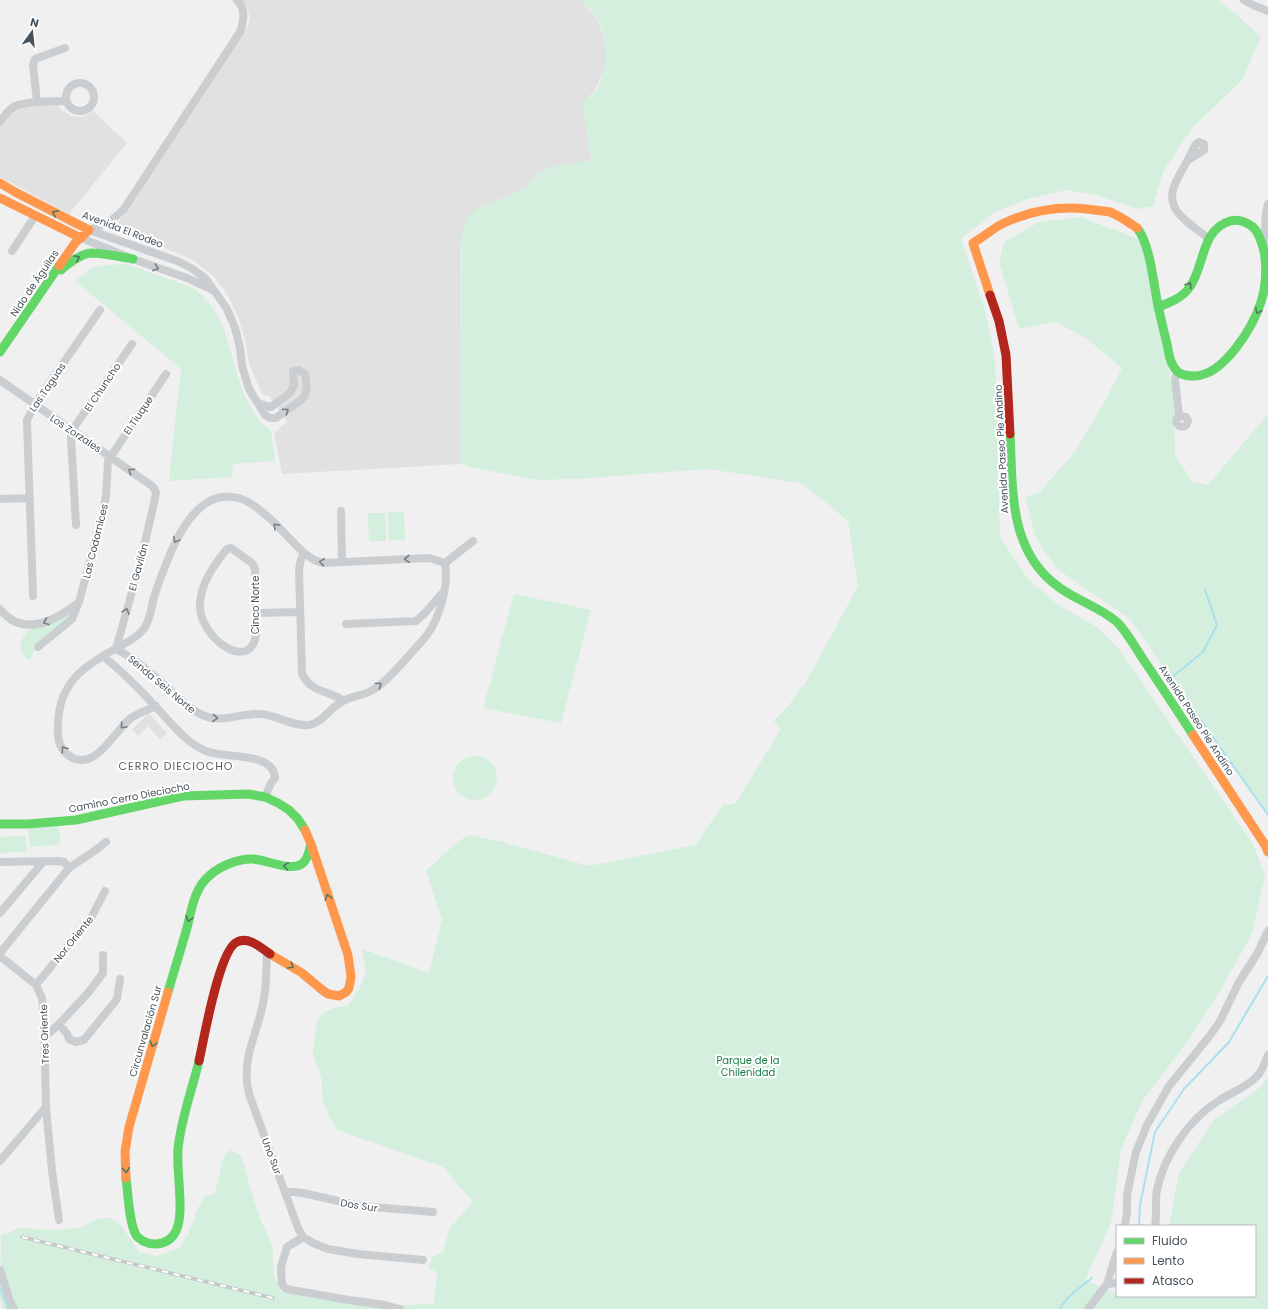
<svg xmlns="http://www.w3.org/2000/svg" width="1268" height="1309" font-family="Poppins,sans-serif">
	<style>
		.education { fill: #e2e1e2 }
		.green { fill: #d4efde }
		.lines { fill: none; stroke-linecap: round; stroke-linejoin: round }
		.stream { stroke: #aae0ec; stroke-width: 2 }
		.street { stroke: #cbced0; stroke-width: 8 }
		.fast { stroke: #63d668; stroke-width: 9 }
		.slow { stroke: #ff974d; stroke-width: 9 }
		.jam { stroke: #b3261e; stroke-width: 9 }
		.rail-casing { stroke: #c6c7c9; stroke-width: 3.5 }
		.rail { stroke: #fff; stroke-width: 2; stroke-dasharray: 6; stroke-linecap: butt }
		.oneway { stroke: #4f7a60 }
		.oneway2 { stroke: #757e85 }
		.labels { text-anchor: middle; stroke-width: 4; stroke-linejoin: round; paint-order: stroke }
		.street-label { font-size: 10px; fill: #47535c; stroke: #fff }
		.park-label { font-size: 10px; fill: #197c47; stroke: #fff }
		.neighbourhood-label { font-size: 11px; letter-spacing: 1px; fill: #5b5f63; stroke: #fff }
	</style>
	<rect width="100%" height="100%" fill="#f0f0f0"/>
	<!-- education -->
	<path class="education" d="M235,0h347l15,20 6,14 3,14v13l-4,15 -8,15 -11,13 8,56 -44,9 -9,6 -9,10 -13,7 -37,16 -10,8 -6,15 -2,16 -1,217 -178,10 -8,-41 13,-11 -18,-26h-4l-4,-4 -12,-28 -4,-24 -7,-24 -12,-24 -14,-17 -21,-16 -77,-32 16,-19 118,-183 2,-7 -4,-12 -11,-5z
		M56,103l7,8 8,5 13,1 9,-6 34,32 -58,71 -69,-37v-50l16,-19z
		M149,713l18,20 -7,7 -12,-14 -10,10 -6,-7z"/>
	<!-- green -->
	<path class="green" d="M582,0h636l19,15 24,22 -19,43 -50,48 -29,44 -10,34 -15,3 -42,-14 -29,-5 -40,9 -34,14 -32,26 25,74 9,47 5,177 28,42 32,27 37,21 22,22 134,195 12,31 -13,59 -35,62 -31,47 -43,57 -22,49 -10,74 -26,57 32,14v2l8,2 2,-2h128v-70h-86l10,-53 34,-52 49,-35 6,-9v232h-1265l-3,-10 1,-63 18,-8 33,2 27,-2 16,-8 14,-3 12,8 18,27 17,4 22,-7 10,-14 10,-27 7,-12 10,-3 8,-35 7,-8 11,5 17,59 15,33v26l9,20 50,8 52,5 50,-2 3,-32 -8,-3 3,-12 11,-5 7,-24 23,-26 -30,-35 -106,-37 -9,-15 -5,-15 -2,-23 -8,-23 2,-21 4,-16 6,-5 8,-4 15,-3 12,-17 6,-16 -4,-23 67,24 13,-53 -16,-49 29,-27 13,-9 35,7 86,24 106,-21 29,-41 6,1 6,-2 45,-74 -7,-8 16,-17 11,-17 3,-1 54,-100 -10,-65 -45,-37 -47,-8 -49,-7 -129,10 -41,1 -68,-13 -9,-5 2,-227 5,-17 10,-9 40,-17 10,-7 10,-10 14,-8 40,-7 -9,-57c4,-3 8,-6 12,-10 15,-19 15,-53 4,-73 -4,-7 -11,-14 -16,-20z
		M1082,217c19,9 40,14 59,24l24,106 9,53 1,55 17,26 16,4 60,-71v402l-138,-197 -73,-50 -21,-31 -11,-41 14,-4 37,-43 31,-53 15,-29 -35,-29 -31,-17 -37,7 -20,-67 5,-20 35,-20z
		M126,264l63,22c38,21 39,66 53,103 3,9 12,24 18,32 2,3 7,7 11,10l4,30 -42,3 -1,13 -63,4 12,-112 -106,-88 15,-12 16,-4z
		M388,512h16l1,28 -16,1z
		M368,513h17l1,28h-17z
		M514,594l77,16 -30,113 -78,-15z
		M70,613l-2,5 -33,28 -5,14c-17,-11 -9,-21 1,-32h8z
		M453 778a22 22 0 1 1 44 0a22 22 0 1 1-44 0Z
		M59,825l1,19 -30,3 -2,-20z
		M26,836l1,16 -27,1v-16z"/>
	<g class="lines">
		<!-- stream -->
		<path class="stream" d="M1205,590l12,35 -14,27 -32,26 97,137
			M1139,1226l1,-21 15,-73 29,-43 45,-47 39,-66
			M0,1288l8,21
			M1060,1309c6,-13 21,-22 32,-31"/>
		<!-- street -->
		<path class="street" d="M1244,0l11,6 13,5
			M66 97a14 14 0 1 1 28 0a14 14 0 1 1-28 0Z
			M37,102l-4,-37 2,-6 30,-11
			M0,122c4,-6 8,-12 15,-16 13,-5 37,-5 51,-5
			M1188,160l16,-10v-6l-5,-2 -4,3c-3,7 -6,13 -10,20 -9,16 -21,33 -5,50 8,9 20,16 29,24
			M89,230l88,31 16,8 13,10 21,30 8,19 5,20 2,18 7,23 17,27 4,2h6l25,-18 4,-5 2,-8 -2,-13 -6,-4 -6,1 1,14 -4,8 -19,14 -8,-2 -6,-3
			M89,230c17,-6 22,-8 35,-21l116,-177c4,-12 6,-22 -3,-32
			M81,238l52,21 54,19 26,12
			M1264,245l2,-32 2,-9
			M12,251l23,-35
			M1177,372l-2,8 4,36c-4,4 -3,7 0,10 5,2 8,0 9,-5l-2,-4 -5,-1h-2
			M0,380l152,106 3,4 1,3 -4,19 -12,51 -24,86
			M0,499l29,-1
			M341,511l1,51
			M76,525l-5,-87v-6l61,-88
			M231,548l21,15 3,6 1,66c-6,39 -58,2 -56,-31 1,-21 14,-39 27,-55z
			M304,553l-3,6 -2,10 3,104c7,19 27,18 41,27
			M445,563l28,-22
			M33,596l-6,-176 8,-16 65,-94
			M0,609c23,29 55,12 78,-6
			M256,613l44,-1
			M346,624l70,-3 9,-8 18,-21
			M38,647l34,-28 7,-17 23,-86 4,-20 2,-35 58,-87
			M116,649c21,11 38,26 55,42 12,10 23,23 40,27 15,3 32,-5 48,-4 17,0 33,13 50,11 14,-2 21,-18 34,-24 8,-5 18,-5 26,-9 14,-7 25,-20 36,-32 7,-8 15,-16 22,-25 13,-18 22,-50 18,-72
			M103,656c18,15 35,31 51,49 16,16 30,37 52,46 19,8 68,0 69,27l-4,5 -6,14
			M156,706c-8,4 -18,7 -25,12 -17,13 -37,57 -63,37 -10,-7 -11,-20 -10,-31 1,-40 24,-57 57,-75 8,-5 18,-9 25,-16 11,-9 11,-29 16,-42 11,-31 33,-99 75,-94 6,0 12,2 17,5 20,11 39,35 56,51l10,7 9,3 106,-5 16,5
			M0,862l59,-1 5,1 5,6
			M0,913l43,-51
			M267,952c-1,15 0,31 -3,46 -5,34 -24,59 -15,96l49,134 5,9 10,6 15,6 30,5 65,6
			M0,953l69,-85 24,-16 13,-10
			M0,956l36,29 6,13 2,20 2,89 6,64 7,49
			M36,985l56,-69 13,-25
			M59,1024l8,10 2,5 7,3 8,-2 33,-41 3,-20
			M44,1038l15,-14 29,-31 15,-20v-18
			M0,1161l46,-54
			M286,1192h8l9,1 57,13 73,6
			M1125,1226l2,-14v-17l6,-29 3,-14 11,-27 22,-39 39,-48 11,-15 20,-41 18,-28 11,-23
			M1155,1226c2,-12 0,-25 2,-36 7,-35 32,-70 61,-89 14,-9 30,-14 41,-27 4,-5 6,-13 9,-19
			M303,1237l-16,10 -6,20 1,17 4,5 63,11 36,5 15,4
			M0,1270l10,31 4,8
			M1107,1284l10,-1
			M1088,1309l19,-25 10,-32"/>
		<!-- fast -->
		<path class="fast" d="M1137,228c13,15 17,58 21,78 3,13 6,26 9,38 2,10 3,21 11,28 5,4 11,4 17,4 29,-1 58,-49 66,-74 5,-16 6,-34 3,-51 -2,-8 -5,-18 -11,-24 -7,-5 -15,-8 -23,-6 -30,9 -25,47 -41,67 -7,10 -20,15 -31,19
			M61,270c8,-7 19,-16 30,-17 11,0 31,4 42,6
			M0,352l59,-86
			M1010,434c3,55 -2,118 50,154 18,13 40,19 57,34 11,11 19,27 28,40 16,24 32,48 48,73
			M0,824h28l48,-4 107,-24 65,-2 17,3 13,6 11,7 9,9 7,11
			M168,992c6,-21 13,-43 19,-64 4,-16 7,-37 19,-49 11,-12 30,-20 46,-20 14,0 39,14 51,4 5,-4 6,-12 8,-19
			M126,1178c2,14 3,45 10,57 1,2 4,4 7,6 12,6 27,3 33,-10 9,-18 0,-60 2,-82 3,-30 14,-59 21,-88"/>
		<!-- slow -->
		<path class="slow" d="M0,183l15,9 74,38 -14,13 -16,23
			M0,198l81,40
			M990,295l-17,-52c11,-6 20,-15 31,-20 28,-13 60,-18 91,-13 5,1 10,1 15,2 10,4 18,10 27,16
			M1193,735l72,110 3,7
			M270,954l32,19 19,16 7,5 11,2 7,-4 3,-4 2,-11 -3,-22 -37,-111 -6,-14
			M126,1178l-1,-26 4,-25 39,-135"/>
		<!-- jam -->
		<path class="jam" d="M990,295l9,26 7,34 4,79
			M199,1061c5,-22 20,-111 38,-119 12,-6 24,6 33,12"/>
		<defs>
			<path id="rail" d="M22,1237l251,61"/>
		</defs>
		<!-- rail casing -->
		<use href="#rail" class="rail-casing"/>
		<!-- rail -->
		<use href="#rail" class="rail"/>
	</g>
	<!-- one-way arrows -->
	<defs><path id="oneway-chevron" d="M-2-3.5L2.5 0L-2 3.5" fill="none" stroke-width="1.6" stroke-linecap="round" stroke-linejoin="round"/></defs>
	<g class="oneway">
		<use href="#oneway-chevron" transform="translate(55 213) rotate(-153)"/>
		<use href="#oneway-chevron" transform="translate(77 258) rotate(-27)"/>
		<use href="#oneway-chevron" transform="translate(1189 285) rotate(-57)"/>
		<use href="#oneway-chevron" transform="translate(1258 311) rotate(115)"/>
		<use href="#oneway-chevron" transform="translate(286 866) rotate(-172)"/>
		<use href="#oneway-chevron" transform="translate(328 897) rotate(-108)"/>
		<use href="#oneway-chevron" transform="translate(189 919) rotate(106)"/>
		<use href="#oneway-chevron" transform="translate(291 966) rotate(31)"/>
		<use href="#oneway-chevron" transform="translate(153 1044) rotate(106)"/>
		<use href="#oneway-chevron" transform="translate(126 1170) rotate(84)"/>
	</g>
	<g class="oneway2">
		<use href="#oneway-chevron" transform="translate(156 268) rotate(20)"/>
		<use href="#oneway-chevron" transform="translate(286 411) rotate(-35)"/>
		<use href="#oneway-chevron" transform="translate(131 471) rotate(-145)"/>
		<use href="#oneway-chevron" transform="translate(276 526) rotate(-135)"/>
		<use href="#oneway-chevron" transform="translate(176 540) rotate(118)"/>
		<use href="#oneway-chevron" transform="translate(407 559) rotate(177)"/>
		<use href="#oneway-chevron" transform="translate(322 562) rotate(-172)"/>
		<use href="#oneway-chevron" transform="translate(126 611) rotate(-74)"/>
		<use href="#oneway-chevron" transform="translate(46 622) rotate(159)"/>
		<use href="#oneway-chevron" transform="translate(379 685) rotate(-35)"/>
		<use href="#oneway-chevron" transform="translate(215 718) rotate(3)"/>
		<use href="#oneway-chevron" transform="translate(123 726) rotate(133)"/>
		<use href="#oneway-chevron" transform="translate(64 749) rotate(-125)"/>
	</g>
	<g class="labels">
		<!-- street labels -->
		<g class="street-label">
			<text transform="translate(123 229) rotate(21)" y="4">Avenida El Rodeo</text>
			<text transform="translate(34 283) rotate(-56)" y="4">Nido de Águilas</text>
			<text transform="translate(47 387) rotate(-56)" y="4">Las Taguas</text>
			<text transform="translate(102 387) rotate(-56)" y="4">El Chuncho</text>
			<text transform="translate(138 415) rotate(-56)" y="4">El Tiuque</text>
			<text transform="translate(76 433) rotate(34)" y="4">Los Zorzales</text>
			<text transform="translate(1001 449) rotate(-93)" y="4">Avenida Paseo Pie Andino</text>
			<text transform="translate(95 541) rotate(-76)" y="4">Las Codornices</text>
			<text transform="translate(138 567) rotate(-75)" y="4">El Gavilán</text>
			<text transform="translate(255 605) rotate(-90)" y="4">Cinco Norte</text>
			<text transform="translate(162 684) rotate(40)" y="4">Senda Seis Norte</text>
			<text transform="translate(1197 720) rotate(57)" y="4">Avenida Paseo Pie Andino</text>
			<text transform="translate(129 797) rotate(-11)" y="4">Camino Cerro Dieciocho</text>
			<text transform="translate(73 939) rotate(-51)" y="4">Nor Oriente</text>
			<text transform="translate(145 1031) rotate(-74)" y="4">Circunvalación Sur</text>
			<text transform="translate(44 1034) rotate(-92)" y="4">Tres Oriente</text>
			<text transform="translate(272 1156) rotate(69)" y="4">Uno Sur</text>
			<text transform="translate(359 1205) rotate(9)" y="4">Dos Sur</text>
		</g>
		<!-- park labels -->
		<g class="park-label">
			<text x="748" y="1064">Parque de la<tspan x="748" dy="12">Chilenidad</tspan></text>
		</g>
		<!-- neighbourhood labels -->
		<g class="neighbourhood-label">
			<text x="176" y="770">CERRO DIECIOCHO</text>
		</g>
	</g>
	<!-- legend -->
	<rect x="1116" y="1225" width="140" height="72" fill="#ffffff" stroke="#b5babe"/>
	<rect x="1124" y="1238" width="20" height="6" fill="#63d668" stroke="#b5babe"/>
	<text x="1152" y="1245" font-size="12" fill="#47535c">Fluido</text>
	<rect x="1124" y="1258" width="20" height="6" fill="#ff974d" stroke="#b5babe"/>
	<text x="1152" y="1265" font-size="12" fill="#47535c">Lento</text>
	<rect x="1124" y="1278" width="20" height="6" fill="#b3261e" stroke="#b5babe"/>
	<text x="1152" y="1285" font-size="12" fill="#47535c">Atasco</text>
	<!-- north arrow -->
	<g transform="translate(32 32) rotate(15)" stroke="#ffffff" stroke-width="3" paint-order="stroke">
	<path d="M0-3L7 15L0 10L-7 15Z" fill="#47535c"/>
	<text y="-6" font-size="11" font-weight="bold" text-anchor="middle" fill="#47535c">N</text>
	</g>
</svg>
